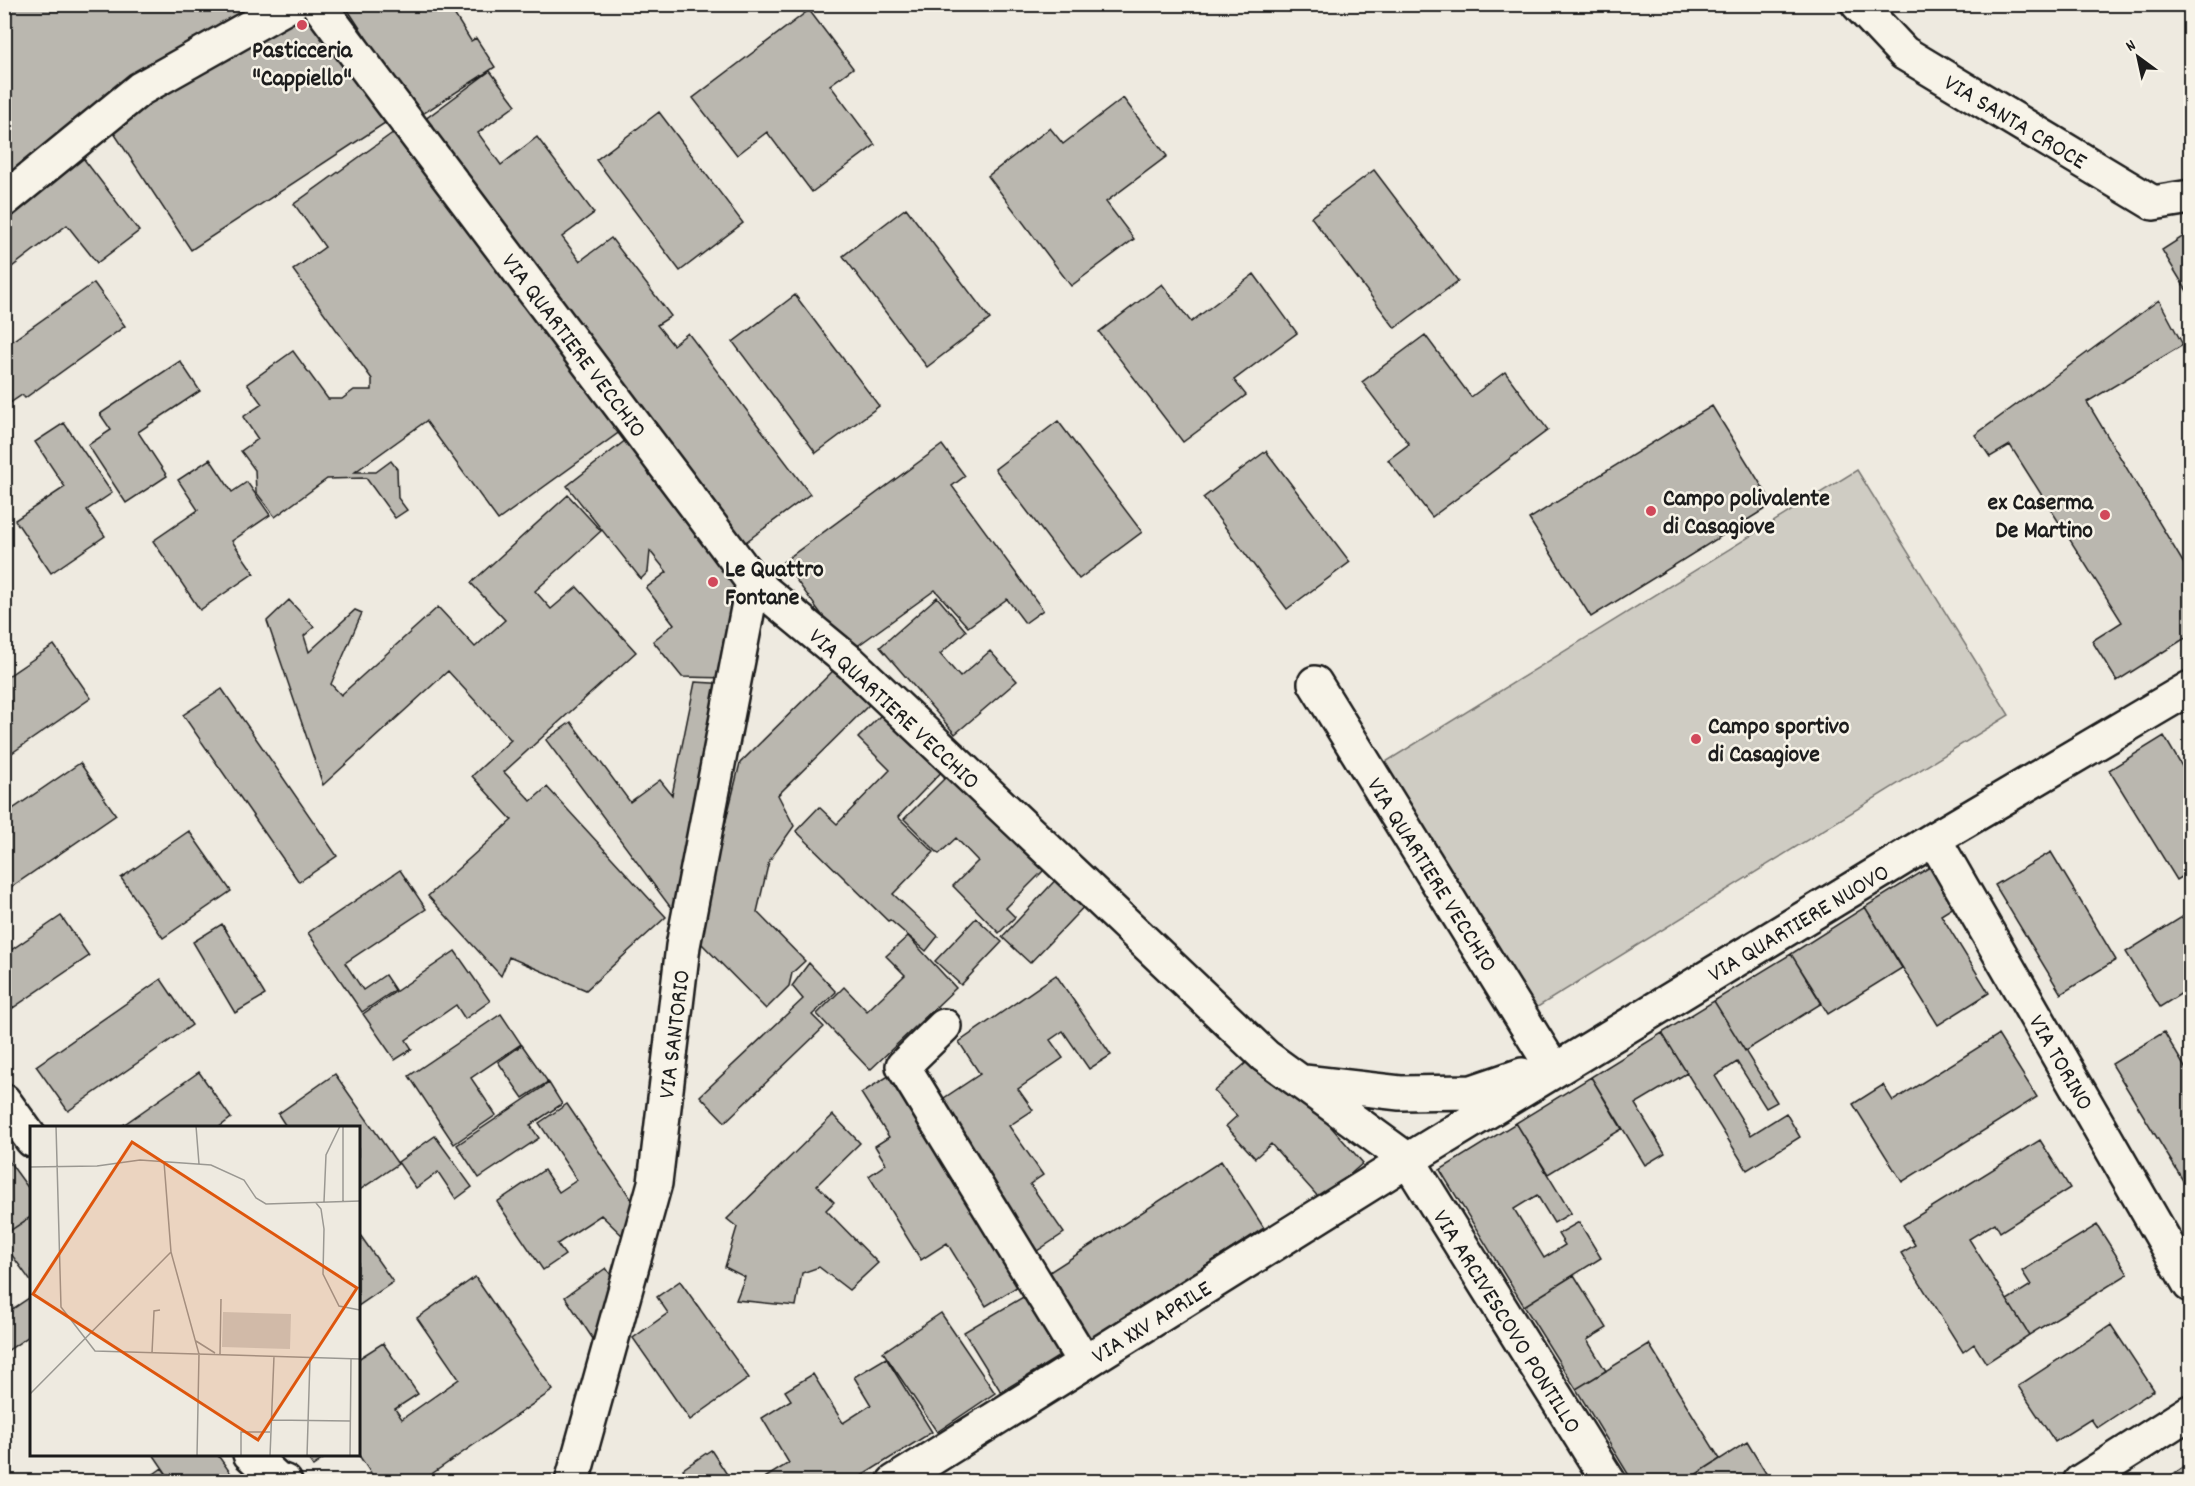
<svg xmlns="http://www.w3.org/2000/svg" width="2195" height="1486" font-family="Dekko,sans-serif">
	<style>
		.green { fill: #cfccc3; stroke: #767470; stroke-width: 1.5 }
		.building { fill: #bab7af; stroke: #1c1c1c; stroke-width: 1.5 }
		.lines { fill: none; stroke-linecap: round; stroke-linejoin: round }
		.minor-casing { stroke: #1c1c1c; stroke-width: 38 }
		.minor { stroke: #f7f3e8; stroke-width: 33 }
		.poi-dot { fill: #d1495b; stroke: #f7f3e8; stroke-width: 2 }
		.labels { text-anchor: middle; stroke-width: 5; stroke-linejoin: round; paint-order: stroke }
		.poi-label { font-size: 24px; font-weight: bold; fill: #1c1c1c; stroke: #f7f3e8; text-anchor: start }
		.street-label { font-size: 24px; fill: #1c1c1c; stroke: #f7f3e8 }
		.inset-road { fill: none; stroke: #9a9892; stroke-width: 1.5 }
		.view { fill: #de560d; fill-opacity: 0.15; stroke: #de560d; stroke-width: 3 }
		.inset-edge { fill: none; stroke: #1c1c1c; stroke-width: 3 }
	</style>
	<rect width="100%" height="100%" fill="#eeeae0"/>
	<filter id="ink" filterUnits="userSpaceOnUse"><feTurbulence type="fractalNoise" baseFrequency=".0167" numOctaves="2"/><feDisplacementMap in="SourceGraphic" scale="12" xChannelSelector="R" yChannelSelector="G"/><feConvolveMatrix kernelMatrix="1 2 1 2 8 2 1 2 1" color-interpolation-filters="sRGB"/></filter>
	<g filter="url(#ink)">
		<!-- green -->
		<path class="green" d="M1857,470l152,245 -473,293 -152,-245z"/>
		<!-- building -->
		<path class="building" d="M4,4h262l-262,177z
			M299,4l89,117 -197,129 -83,-126z
			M344,4h104l23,37 5,-3 19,29 -77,50z
			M809,10l44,58 -23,17 45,60 -63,47 -45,-60 -30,23 -44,-57z
			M490,71l26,34 -38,28 23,32 36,-28 57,76 -32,24 18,24 31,-23 60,78 -14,9 16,20 15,-12 122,161 -67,50 -319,-424z
			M1123,98l44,58 -61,46 28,37 -63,47 -83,-110 62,-48 13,16z
			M659,112l84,111 -63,48 -84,-111z
			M401,127l220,304 -123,89 -72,-99 -71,51h21l15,-11 6,8 1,29 9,12 -12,8 -29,-40 -39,1 -52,38 -19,-25 -1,-22 -14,-19 17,-12 -15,-22 19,-13 -15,-20 46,-33 35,48h14l12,-9h18v-11l-79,-109 32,-23 -31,-43z
			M80,154l59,77 -42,32 -30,-38 -63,48v-57z
			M1374,170l84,111 -63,47 -84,-111z
			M906,208l84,111 -63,48 -84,-111z
			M2190,232v64l-28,-46z
			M1254,274l43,59 -63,47 12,15 -63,47 -84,-110 63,-48 29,38z
			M94,283l31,43 -100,72 -3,-3 -18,12v-60z
			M795,295l84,111 -63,47 -83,-111z
			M2159,300l24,45 -96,57 103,172v61l-73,46 -25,-40 30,-19 -112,-177 -20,12 -15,-22z
			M1425,335l46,62 34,-25 43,58 -116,87 -44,-57 21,-16 -47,-62z
			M180,361l20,30 -62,41 29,44 -41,27 -38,-58 23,-15 -11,-16z
			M1712,406l61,98 -182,113 -62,-98z
			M1058,421l84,111 -63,47 -84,-110z
			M64,423l48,70 -25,17 18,26 -54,37 -36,-53 50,-33 -30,-45z
			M631,436l112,146 -14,96 -47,-1 -29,-36 21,-17 -28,-36 21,-16 -17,-21 -2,21 -7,7 -74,-93z
			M942,445l23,31 -13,10 91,124 -18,13 -18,-24 -39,28 -33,-37 -86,62 -66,-90z
			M1266,451l84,111 -63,47 -84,-111z
			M210,459l22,33 15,-10 23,33 -38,26 22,32 -54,37 -47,-69 45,-31 -20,-30z
			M568,495l33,36 -66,60 16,18 26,-22 59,65 -132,120 27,29 16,-14 119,130 -80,73 -77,-33 -8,19 -73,-80 84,-76 -40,-44 39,-36 -63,-69 -125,114 -56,-164 22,-21 25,27 -10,9 5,16 46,-42 7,3 -31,71 10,11 97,-88 37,40 30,-27 -34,-37z
			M937,597l29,34 -26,23 20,23 30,-26 27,30 -62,53 -75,-87z
			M54,645l37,53 -82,57 -5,-7v-69z
			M843,661l35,35 -100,99 16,31 -25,35 -12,51 48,49 -13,12 -3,13 -23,23 -69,-70 43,-176z
			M695,682l34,2 -38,209 -20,15 -125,-168 25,-18 59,80 30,-22 12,15z
			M222,689l115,167 -38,26 -116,-167z
			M893,703l59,58 -54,56 36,35 -41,42 45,42 -12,15 -36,-31 -2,1 -92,-90 23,-24 18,17 53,-54 -32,-32z
			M2164,736l26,44v92l-13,8 -68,-110z
			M80,763l36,52 -112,77v-77z
			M956,767l95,96 -45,45 9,9 -16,16 -46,-47 25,-25 -22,-23 -17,16 -35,-35z
			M189,831l42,60 -68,47 -42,-60z
			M2051,852l65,108 -55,34 -66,-109z
			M1938,862l24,40 -21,13 48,78 -51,32 -73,-118z
			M400,870l26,39 -81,54 18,27 22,-15 10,15 -33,22 -54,-79z
			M1063,872l28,27 -61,64 -28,-26z
			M1865,907l37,61 -74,46 -37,-60z
			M2190,912v76l-30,19 -34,-55z
			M61,916l28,40 -85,58v-59z
			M976,918l26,24 -41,43 -26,-24z
			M222,924l43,71 -30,18 -42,-71z
			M908,936l48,52 -86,82 -53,-56 27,-27 23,24 38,-36 -19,-19z
			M455,951l35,50 -25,18 -9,-14 -50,35 6,9 -17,11 -32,-46z
			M1791,954l31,49 -77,48 -31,-50z
			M809,963l27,29 -24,23 12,12 -99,95 -25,-26 103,-97 -11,-13z
			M1056,975l55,80 -22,14 -26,-38 -13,9 13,18 -45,31 15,21 -24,16 34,49 -13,9 34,49 -27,18 -102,-147 45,-30 -21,-32z
			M161,979l31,46 -124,86 -32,-45z
			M1714,1001l63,101 -11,6 -29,-46 -22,14 36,59 35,-22 14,24 -53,33 -85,-137z
			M501,1014l20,30 -50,34 25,37 -42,29 -45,-68z
			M2164,1032l26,44v116l-78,-128z
			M1662,1033l25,40 -52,31 30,49 -20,12 -54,-88z
			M1998,1035l39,62 -135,85 -49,-78 30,-19 10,16z
			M522,1045l26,37 -25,16 -25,-36z
			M1262,1049l101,114 -42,37 -50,-56 -16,14 -29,-32 11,-10 -23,-25z
			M199,1072l32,46 -13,10h-99z
			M895,1072l130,210 -39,24 -39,-63 -26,17 -52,-84 17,-12 -11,-18 14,-9 -28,-44z
			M335,1074l63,90 -40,27v-63h-71l-9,-14z
			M1591,1077l31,52 -74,45 -32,-51z
			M549,1083l13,21 -32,21 9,13 -60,40 -22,-33z
			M567,1104l71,105 -12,30 -25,-24 -44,29 8,11 -22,15 -46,-68 47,-32 15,22 18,-12 -38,-57z
			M833,1115l27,28 -43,42 17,17 -8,8 52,53 -29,27 -30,-23 -17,6 -6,33 -60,-6 9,-23 -20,-10 12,-40 -10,-8z
			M1516,1123l55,90 -17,10 -17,-28 -23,14 30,49 21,-13 -7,-11 21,-12 22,36 -77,48 -84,-136z
			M435,1136l37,51 -16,12 -18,-27 -22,16 -18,-26z
			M2040,1140l30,48 -70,44 -5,-9 -26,16 60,96 -43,28 -12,-19 -11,8 -62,-99 14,-8 -12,-20z
			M8,1160l24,33v23l-27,18 -1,-72z
			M1221,1161l43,67 -176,113 -43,-66z
			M32,1216v67l-28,-39v-9z
			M2097,1225l31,49 -99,61 -22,-35 24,-15 -9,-14z
			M358,1232l35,50 -35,24z
			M606,1268l17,25 -22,16 8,17 -8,25 -36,-54z
			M1574,1275l33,53 -20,12 19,31 -30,18 -52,-83z
			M475,1277l78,113 -133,92h-30l-17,-6 -15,-22v-95l25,-16 35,51 -23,15 7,10 57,-40 -42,-61z
			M680,1281l69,97 -59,42 -57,-82 35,-25 -11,-16z
			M1030,1293l36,59 -65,40 -37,-60z
			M32,1296v38l-28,19v-38z
			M941,1313l54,80 -58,39 -54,-80z
			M2111,1325l43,65 -57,38 -6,-9 -36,23 -37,-56z
			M1649,1344l71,115 -36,23h-51l-57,-93z
			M886,1358l46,74 -80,50h-94l31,-19 -27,-45 29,-18 -6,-9 28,-17 30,49 28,-18 -17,-28z
			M1747,1442l20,33 -11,7h-72z
			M711,1450l21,32h-40l-9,-13z
			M153,1454h64l15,21 -9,7h-51z
			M305,1454h25l-17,12z
			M2190,1463v19h-29z
			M162,1468l10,14h-29z
			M593,1475l24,7h-25z"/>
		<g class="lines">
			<defs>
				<path id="minor" d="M318,4l435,578 98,81 414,393 143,104 201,322
					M1858,4l46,49 249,150 37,-6
					M4,200l136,-111 151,-85
					M1315,683l236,382
					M1934,839l256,446
					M944,1026l-41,40 181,296
					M1304,1082l96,11 72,-1 50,-17
					M4,1101l28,39
					M250,1454l27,25 8,3
					M572,1482l83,-299 28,-237 70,-364
					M894,1482l514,-322 526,-321 256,-151
					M2080,1482l110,-70"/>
			</defs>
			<!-- minor casing -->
			<use href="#minor" class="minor-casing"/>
			<!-- minor -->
			<use href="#minor" class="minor"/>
		</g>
	</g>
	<!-- markers -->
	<g class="poi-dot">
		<circle cx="302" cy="25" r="6"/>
		<circle cx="1651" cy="511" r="6"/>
		<circle cx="2105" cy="515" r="6"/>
		<circle cx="713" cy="582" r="6"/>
		<circle cx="1696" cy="739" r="6"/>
	</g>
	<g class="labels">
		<!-- poi labels -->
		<g class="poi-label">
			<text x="302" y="57" text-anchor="middle">Pasticceria<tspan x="302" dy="28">"Cappiello"</tspan></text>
			<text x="1663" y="505">Campo polivalente<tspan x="1663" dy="28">di Casagiove</tspan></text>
			<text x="2093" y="509" text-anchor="end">ex Caserma<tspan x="2093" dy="28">De Martino</tspan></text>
			<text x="725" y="576">Le Quattro<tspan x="725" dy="28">Fontane</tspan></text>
			<text x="1708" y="733">Campo sportivo<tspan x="1708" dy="28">di Casagiove</tspan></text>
		</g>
		<!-- street labels -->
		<g class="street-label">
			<text transform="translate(2016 121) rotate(31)" y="8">VIA SANTA CROCE</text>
			<text transform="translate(575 345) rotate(53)" y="8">VIA QUARTIERE VECCHIO</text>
			<text transform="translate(895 708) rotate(43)" y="8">VIA QUARTIERE VECCHIO</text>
			<text transform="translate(1433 874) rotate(58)" y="8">VIA QUARTIERE VECCHIO</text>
			<text transform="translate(1798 922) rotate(-31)" y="8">VIA QUARTIERE NUOVO</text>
			<text transform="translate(673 1034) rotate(-83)" y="8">VIA SANTORIO</text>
			<text transform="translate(2062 1062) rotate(60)" y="8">VIA TORINO</text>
			<text transform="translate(1151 1321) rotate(-32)" y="8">VIA XXV APRILE</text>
			<text transform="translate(1508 1321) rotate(58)" y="8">VIA ARCIVESCOVO PONTILLO</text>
		</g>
	</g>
	<!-- overview -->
	<g transform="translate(30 1126)">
		<rect width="330" height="330" fill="#eeeae0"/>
		<path d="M193,186l68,2 -1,35 -68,-2z" fill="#cfccc3"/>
		<path class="inset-road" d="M26,0l5,181 34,44 265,8M166,0l3,38M134,36l7,90 28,102 -2,102M0,41l67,-1 43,-6 71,5 33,15 12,18 10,6 94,-3M294,76l2,-47 14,-29M313,76v-76M286,77l5,6 3,20 -1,45 16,32 21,4M166,215l19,12M122,227l2,-42 6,-1M190,228l1,-55M0,268l141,-142M241,294l79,1M211,330v-24h29M240,330l4,-100M277,330l3,-98M320,330l1,-97"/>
		<path class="view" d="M102,16l225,146 -99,152 -225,-146z"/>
		<rect width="330" height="330" class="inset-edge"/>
	</g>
	<!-- margin -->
	<rect width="2195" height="1486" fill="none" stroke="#f7f3e8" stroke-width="24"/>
	<rect x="12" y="12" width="2171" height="1462" fill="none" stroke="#1c1c1c" stroke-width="2" filter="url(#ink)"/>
	<!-- north arrow -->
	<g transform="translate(2138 57) rotate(327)" stroke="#f7f3e8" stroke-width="4.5" paint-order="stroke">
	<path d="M0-4.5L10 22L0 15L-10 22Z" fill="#1c1c1c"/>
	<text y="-9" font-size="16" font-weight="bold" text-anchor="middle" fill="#1c1c1c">N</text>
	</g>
</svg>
